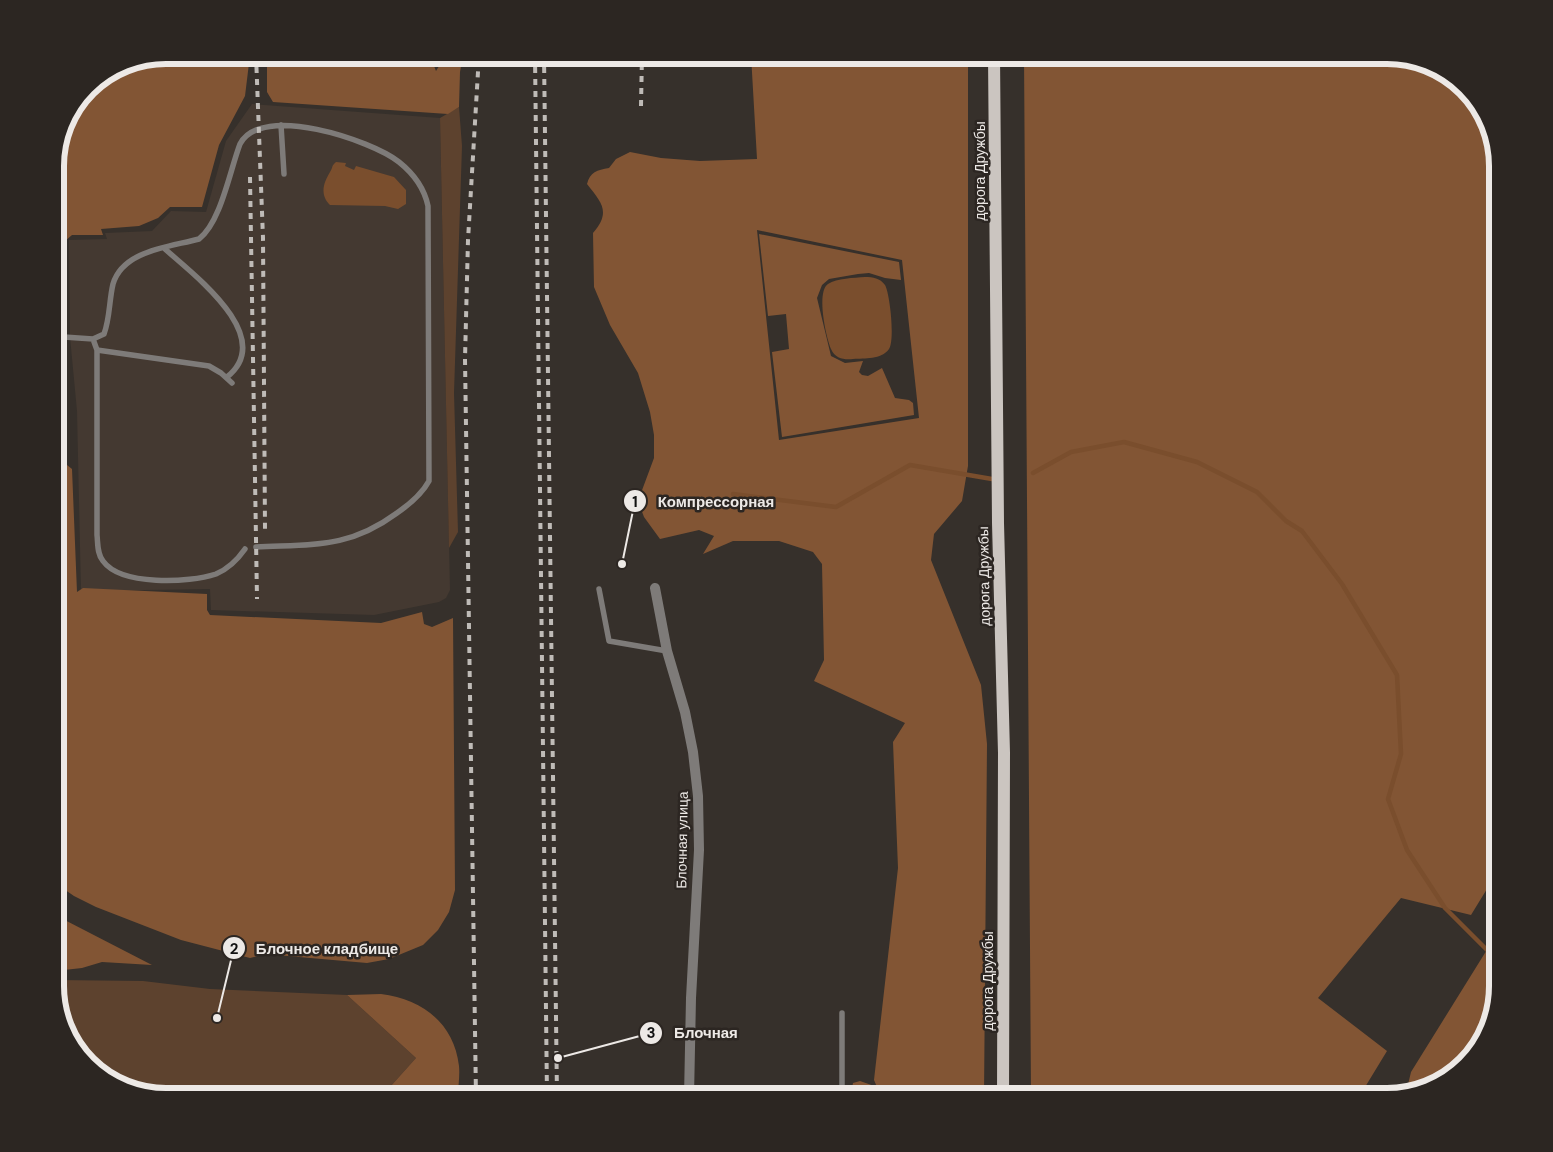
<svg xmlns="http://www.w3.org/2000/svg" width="1553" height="1152" font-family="'DM Sans',sans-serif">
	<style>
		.built { fill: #443931 }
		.green { fill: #5d422e }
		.forest { fill: #825534; fill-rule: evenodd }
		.water { fill: #7a4e2d }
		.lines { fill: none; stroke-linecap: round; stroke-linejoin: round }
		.stream { stroke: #7a4e2d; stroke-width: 4.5 }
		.service { stroke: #7e7b79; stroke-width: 5.5 }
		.minor { stroke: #7e7b79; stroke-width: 10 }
		.primary { stroke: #cbc5c0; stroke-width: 12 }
		.rail { stroke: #bfbbb7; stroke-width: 4; stroke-dasharray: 6 6; stroke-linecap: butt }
		.labels { text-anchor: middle; stroke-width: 5; stroke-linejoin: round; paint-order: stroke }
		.street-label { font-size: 14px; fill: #ede9e6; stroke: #2c2622 }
		.rim { fill: none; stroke: #ede9e6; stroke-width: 6 }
		.leader { fill: none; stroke: #ede9e6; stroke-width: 2 }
		.callout-dot { fill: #ede9e6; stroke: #2c2622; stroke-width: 2 }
		.mark-label { font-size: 15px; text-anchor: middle; font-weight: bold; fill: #111 }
		.callout-label { font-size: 15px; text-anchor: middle; font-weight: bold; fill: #ede9e6; stroke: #2c2622; stroke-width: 5; stroke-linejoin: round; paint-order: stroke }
	</style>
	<rect width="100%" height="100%" fill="#36302b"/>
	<!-- built -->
	<path class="built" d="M252,104l188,14 10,472 -4,8 -7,4 -65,13 -163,-5 -1,-21 -129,2 -4,-180 -7,-74 -1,-97 38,-1 -2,-6 47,-2 19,-20 35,1 20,-71z"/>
	<!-- green -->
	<path class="green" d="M459,107l3,39 -8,247 4,139 -9,16 -9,-430z
		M55,980l88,1 67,8 137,6 69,63 -35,39h-215l-67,-23 -29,-33 -15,-48z"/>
	<!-- forest -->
	<path class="forest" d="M166,55h84l-5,41 -26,49 -17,62h-32l-12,11 -19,8 -38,3 2,6h-31l-7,6 -10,23v-105l12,-42 26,-34 31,-20z
		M267,55h167l-2,6 4,10 10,-16h17l-3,17 -1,35 -11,7 -175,-12 -6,-10z
		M751,55h217v411l-6,35 -28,33 -3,26 50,125 6,59 -3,353h-125l-7,-9 1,-5 7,-2 17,6 -3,-7 24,-212 -5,-126 12,-19 -91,-42 10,-21 -2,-96 -9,-12 -34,-11h-46l-30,13 11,-18 -15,-6 -39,9 -16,-22 -6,-16 16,-43v-23l-4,-23 -12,-39 -28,-48 -16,-38 -1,-54c18,-21 9,-30 -6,-49 3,-12 10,-14 22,-16l7,-9 14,-7 31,6 39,3 57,-2zM757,230l145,30 17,158 -140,22z
		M1024,55h363l67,23 32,39 12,49v705l-27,44 -70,-17 -83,100 69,53 -28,46h-328z
		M759,234l140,28 2,18 -16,-2 -16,-5 -11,1 -29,5 -7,6 -5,13 14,58 14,7 18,-2 -4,11 3,3 6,1 14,-8 13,30 14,2 4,3 1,12 -132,22 -10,-85 17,-3 -3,-35 -18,2z
		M62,461l10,8 5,123 6,-4 124,6v16l3,5 171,8 41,-11 2,12 8,3 21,-9 2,272 -6,22 -11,18 -15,15 -34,14 -22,4 -102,-9 -15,4 -69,-18 -85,-33 -22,-11 -19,-13v-421z
		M55,915l97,50 -50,-3 -20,6 -27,3z
		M1498,932v54l-23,67 -39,32 -30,8 5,-21z
		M381,994c41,5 73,29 78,72 1,10 -1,21 -1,31h-77l35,-39 -69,-63z"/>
	<!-- water -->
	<path class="water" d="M336,162l10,1 -1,3 9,4 2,-4 38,11 12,13v14l-8,5 -13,-3 -55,-1c-11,-11 -6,-23 0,-33 3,-4 1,-6 6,-10z
		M865,277c8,0 15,1 20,8 5,9 10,55 4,64 -8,11 -24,9 -36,10 -8,1 -18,0 -22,-10 -5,-12 -15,-57 -3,-65 9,-6 26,-6 37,-7z"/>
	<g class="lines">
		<!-- stream -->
		<path class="stream" d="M1033,473l38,-21 53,-10 73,20 60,30 29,29 16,10 40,53 55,91 4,79 -13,45 19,51 38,58 53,53
			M733,494l103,13 74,-42 82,14"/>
		<!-- service -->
		<path class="service" d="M281,125l3,49
			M165,249c29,26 112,88 62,128
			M93,339l11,-5c6,-16 5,-33 9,-50 10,-34 57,-37 86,-45 22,-17 31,-69 41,-95 21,-41 131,-4 159,18 15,12 25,25 29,44l1,275c-7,13 -19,23 -32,32 -49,36 -84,31 -141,34
			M55,342l9,-5 29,2 4,11v185c1,9 0,19 6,26 18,25 86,22 113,13 12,-5 22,-15 29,-25
			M97,350l112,16 12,7 11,10
			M599,589l10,52 58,10
			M842,1097v-84"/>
		<!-- minor -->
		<path class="minor" d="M655,588l12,63 18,61 8,40 5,44 1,54 -8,148 -2,99"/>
		<!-- primary -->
		<path class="primary" d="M994,55l4,468 6,230 -1,344"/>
		<!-- rail -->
		<path class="rail" d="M256,55l7,183 2,291
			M535,55l12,1042
			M544,55l13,1042
			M641,106l1,-51
			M250,177l7,422
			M476,1097l-11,-738 3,-119 11,-185"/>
	</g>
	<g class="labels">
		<!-- street labels -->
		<g class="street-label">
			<text transform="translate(980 171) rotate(-90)" y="5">дорога Дружбы</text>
			<text transform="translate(984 576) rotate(-91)" y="5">дорога Дружбы</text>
			<text transform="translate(682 840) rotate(-89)" y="5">Блочная улица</text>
			<text transform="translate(988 981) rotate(-90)" y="5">дорога Дружбы</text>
		</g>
	</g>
	<!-- crop -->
	<path d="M0 0H1553V1152H0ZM166 64H1387A102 102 0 0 1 1489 166V986A102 102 0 0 1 1387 1088H166A102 102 0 0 1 64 986V166A102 102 0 0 1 166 64Z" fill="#2c2622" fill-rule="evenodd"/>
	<path class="rim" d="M166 64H1387A102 102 0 0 1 1489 166V986A102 102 0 0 1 1387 1088H166A102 102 0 0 1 64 986V166A102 102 0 0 1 166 64Z"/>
	<!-- callouts -->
	<path class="leader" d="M622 564L635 501M217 1018L234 948M558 1058L651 1033"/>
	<g class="callout-dot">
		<circle cx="622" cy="564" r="5"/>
		<circle cx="217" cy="1018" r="5"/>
		<circle cx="558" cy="1058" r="5"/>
		<circle cx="635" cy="501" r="12"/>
		<circle cx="234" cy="948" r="12"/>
		<circle cx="651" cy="1033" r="12"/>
	</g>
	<g class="mark-label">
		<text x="635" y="507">1</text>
		<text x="234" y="954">2</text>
		<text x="651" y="1038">3</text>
	</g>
	<g class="callout-label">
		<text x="716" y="507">Компрессорная</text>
		<text x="327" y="954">Блочное кладбище</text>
		<text x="706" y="1038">Блочная</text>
	</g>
</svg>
